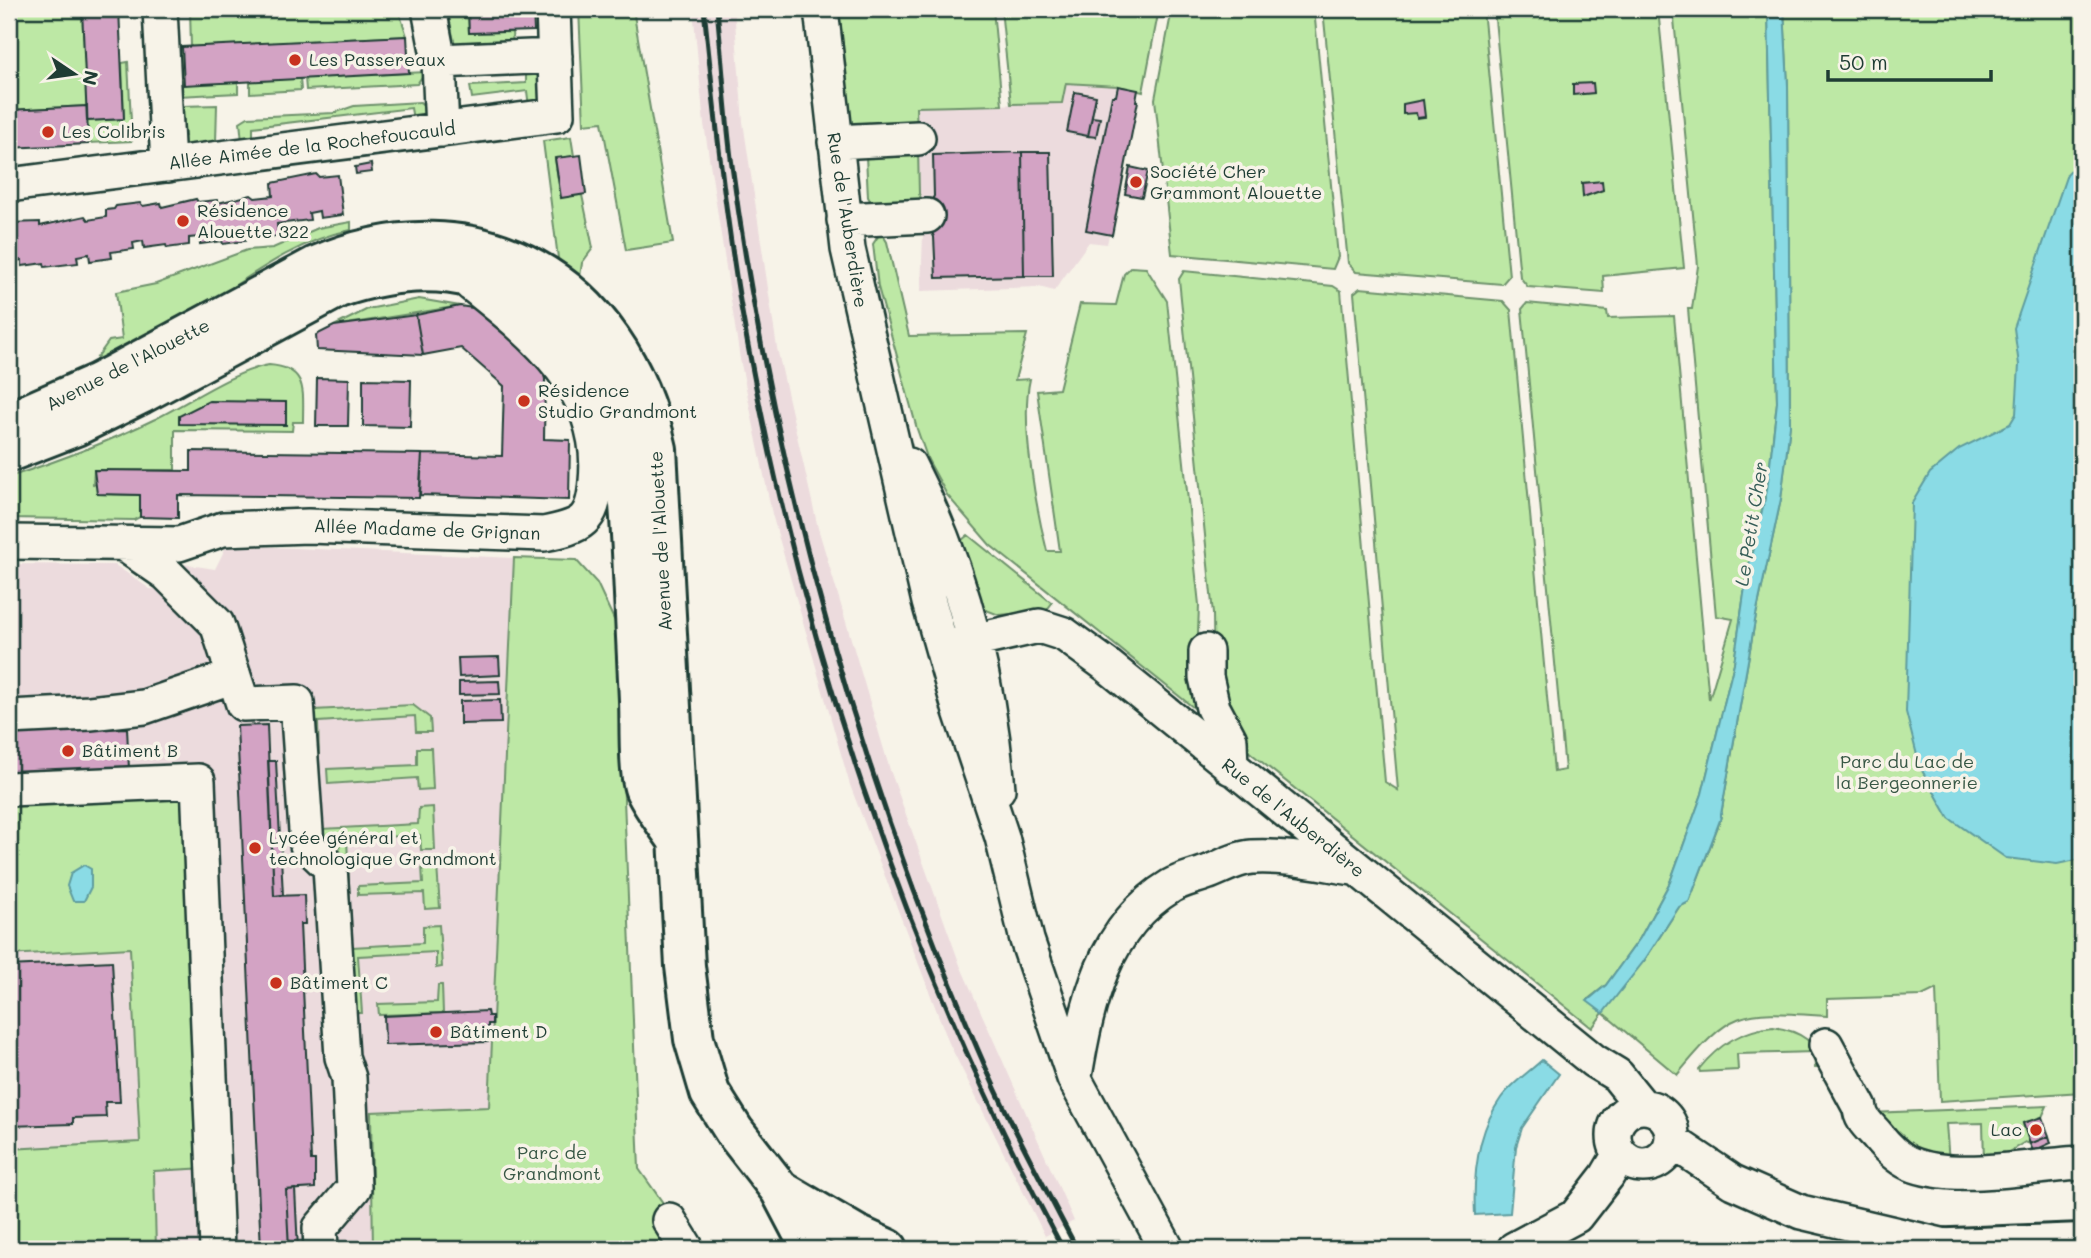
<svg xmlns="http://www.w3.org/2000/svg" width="2091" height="1258" font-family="Mali,sans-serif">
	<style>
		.built { fill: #ecdbdd }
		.green { fill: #bde8a5; stroke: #6e926c; stroke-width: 2 }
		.water { fill: #8adbe5; stroke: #5f9c9e; stroke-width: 2 }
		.building { fill: #d3a3c4; stroke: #1f3d34; stroke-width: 2 }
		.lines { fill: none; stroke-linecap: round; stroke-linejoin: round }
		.minor-casing { stroke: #1f3d34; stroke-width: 38 }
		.major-casing { stroke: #1f3d34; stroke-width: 44 }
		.minor { stroke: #f7f3e8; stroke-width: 33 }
		.major { stroke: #f7f3e8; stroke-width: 38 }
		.rail { stroke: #1f3d34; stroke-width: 5 }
		.poi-dot { fill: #c8321e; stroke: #f7f3e8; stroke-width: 2.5 }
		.labels { text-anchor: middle; stroke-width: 7; stroke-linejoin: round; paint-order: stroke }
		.poi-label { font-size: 18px; fill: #1f3d34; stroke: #f7f3e8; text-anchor: start }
		.street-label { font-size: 18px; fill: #1f3d34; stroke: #f7f3e8 }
		.park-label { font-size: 18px; fill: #375745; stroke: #f7f3e8 }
		.water-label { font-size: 19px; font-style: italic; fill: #345d57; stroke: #f7f3e8 }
	</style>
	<rect width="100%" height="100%" fill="#f7f3e8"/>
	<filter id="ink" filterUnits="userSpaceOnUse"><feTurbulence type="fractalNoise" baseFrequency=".0143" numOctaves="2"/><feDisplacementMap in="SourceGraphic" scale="14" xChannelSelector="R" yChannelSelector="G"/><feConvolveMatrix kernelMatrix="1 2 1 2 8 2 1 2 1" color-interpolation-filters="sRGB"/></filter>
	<g filter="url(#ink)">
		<!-- built -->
		<path class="built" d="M693,9h41l9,113 34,226 41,180 72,242 70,195 114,256 -29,15 -96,-193 -99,-258 -78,-271 -32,-155 -36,-235z
			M1066,83l52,3 20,4 -2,11h2l-31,143 -18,-2 -35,49 -15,-4 -118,4 3,-87 -5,-10 -3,-87 146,-4z
			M227,545l287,13 -25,549 -118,6 2,136h-364v-685l106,1 35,24h5l15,-23 13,7v-9l32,5z"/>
		<!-- green -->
		<path class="green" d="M9,9h73l5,97 -78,4z
			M190,9h208l9,27 -216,11z
			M447,9h21l1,24 43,-1 1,15 -58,-1z
			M579,9h54l40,234 -47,7 -24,-128 -18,2z
			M839,9h154l9,96 -86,2 1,26 -66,-8z
			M1001,9h158l-16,83 -25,-6 -52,-3 -4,20 -51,1z
			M1172,9h142l24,248 -5,12 -161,-15 -17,-155z
			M1323,9h160l26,267 -7,8 -146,-12 -8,-9z
			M1494,9h164l26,259 -81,8 1,17 -76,-6 -8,-10z
			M1673,9h95l9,393 -10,88 -20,83 -13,90 -32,131 -32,88 -30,56 -34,47 -19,15 57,-39 35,-54 10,-5 31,-81 36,-206 25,-116 9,-74 -2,-339 -4,-77h298v1083l-142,9 -4,-112 -14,7 -95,3v17c-86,-6 -94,-9 -150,59l-74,-62 -11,15 -350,-282 -28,-60 -1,-72 -34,-335 5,-8 149,15 8,5 44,491 13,8 -44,-497 6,-5 143,13 8,9 43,462 11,-2 -43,-461 5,-6 80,8 1,7 66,-2 35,384 24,-81 -17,-3 -28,-307h4l6,-43z
			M175,47h7l56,35v11l-60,3z
			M128,62l4,79 -44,2 -1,-22 37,-2 -2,-56z
			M526,67l13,3 1,32 -11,5 -2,-16 -55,7 -2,-12 56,-3z
			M425,72l-8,12 -111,6 -1,-12z
			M300,78l1,12 -51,3v-12z
			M420,102l10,9 -16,14 -3,-17 -158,19v17l-11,-3 -2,-19 8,-5 86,-4 20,-7z
			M217,105l-1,37 -30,7 -11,-13h10l-3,-30z
			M571,137l3,19 -19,3 6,38 21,-2 11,53 -11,15 -2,14 -21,-11 -16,-125z
			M918,149l1,45 5,10 -51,1 -5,-8 -2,-41z
			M351,222v8c-65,12 -120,62 -176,94 -25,14 -52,26 -78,39l-1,-4 13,-18 13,-2 -6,-47 40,-8 91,-34 26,-2 45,-20z
			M881,232l6,10 22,94 118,-2 -12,46 15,-1c-10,43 6,129 17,172h13l-23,-160 22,-2 21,-85 36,1 8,-31 7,-7 15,1 21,33 32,304 -2,58 12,57 -219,-175 -43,-50 -19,-35 -11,-31 -39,-142 -5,-43z
			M419,299l41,7 -126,20 34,-17z
			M269,365c39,3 34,26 34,57h-10l-1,9 -117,-1v40h-81l-1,14 4,1v9l43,1v22l-6,3 -125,-2v-41c49,-16 97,-34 144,-57 34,-16 80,-49 116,-55z
			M968,535l84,68 -6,8 -47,4 -18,-7 -24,-64z
			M514,558l62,2 21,23 20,43 22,543 24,34 7,46h-297l-2,-137 118,-5z
			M413,705l17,13 1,14h-15l-1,-16 -97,6 3,107 97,-5 1,-16 14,-1 2,43h-14l-1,-15 -73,4 5,108 71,-4v-17l16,-1 3,42 -6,1v-16l-78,4 4,57h-15l-8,-176h-17l-11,-10 -6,-104 3,-9 5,-4z
			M417,748h14l2,41 -15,1 -1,-12 -89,6 -1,-15 90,-4z
			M187,788l20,380 -53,3 2,78h-147v-100l131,-7 -10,-194 -121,7v-160z
			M422,866h15l3,42 -15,1 -1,-16 -66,2v-9l65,-3z
			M438,985h4l1,28 -64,2 -1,-11 59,-2z
			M1773,1027c29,4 42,15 55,41h-13l-1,-16 -77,2 1,16 -38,2 -1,-3c20,-25 43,-39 74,-42z
			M2047,1106l-5,11 -19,7 7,20 -5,-2 -33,20 -8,-1 -1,-38 -37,1 3,38 -30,-5 -48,-44z"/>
		<!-- water -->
		<path class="water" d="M1768,9h16l4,77 2,339 -9,74 -25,116 -36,205 -31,82 -10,5 -35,54 -41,52 -16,-12 19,-16 34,-47 30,-56 32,-88 32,-131 13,-90 20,-83 10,-88z
			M2082,158v701l-25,5 -51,-6 -57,-40 -29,-51 -14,-55 6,-209 18,-30 29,-24 51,-25 6,-10 3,-49 -5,-37 53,-154z
			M84,865l7,4v18l-7,14h-11l-6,-15 4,-13z
			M1542,1060l17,14 -37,54 -6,19 -6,66 -35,2c-2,-40 2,-83 26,-117 10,-14 28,-26 41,-38z"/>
		<!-- building -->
		<path class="building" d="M82,9h37l5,110 -37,2z
			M468,9h65l1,22 -65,2z
			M407,36l2,37 -225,12 -2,-38z
			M1593,83l1,10 -21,2v-11z
			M1118,86l20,4 -2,11h2l-26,134 -26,-5 26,-134h4z
			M1075,92l21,4 -8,40 -21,-4z
			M1423,100l2,17 -8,1 -1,-5 -13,1v-10z
			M87,106l1,38 -79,4v-38z
			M1092,117l8,1 -4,19 -8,-1z
			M1022,152h28l3,124h-29z
			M1022,152l2,124 -88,2 -2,-41 -6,-13 -1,-15 7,-13 -1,-41z
			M581,155l5,39 -25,4 -6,-40z
			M371,164l1,8 -16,2 -1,-7z
			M1130,167l18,4 -6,26 -17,-3z
			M316,174l3,3 19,-2 5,40 -23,3 -1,-7 -10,2 1,7 -33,4 1,12 -22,3v-6l-12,1 1,7 -22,3 -1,-3 -22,3 -1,-7 -10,1v7l-22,3 -1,-3 -22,3 -1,-7 -10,2 1,6 -23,3 1,6 -22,3 -1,-7 -12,2 1,7 -33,4 -1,-4 -22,3v-6l-11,2 1,6 -3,1v-46l31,-1v4l45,-10 3,4 18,-3v-7l8,-1 2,-3 24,-3 3,3 18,-3 1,4 34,-8 2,3 19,-2 1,3 33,-8 4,3 18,-2 -1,-13z
			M1602,181l1,9 -20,7 -1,-14z
			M460,306l25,4 53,47 7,22 -1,60 26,1 -1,60 -149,-5 2,-41 80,2 2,-70 -43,-38 -38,7 -7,-40z
			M416,315l7,40 -106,-5 -1,-15 18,-9z
			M317,378l32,1 -1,47h-32z
			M363,379l48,1 -1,47 -47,-1z
			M209,401l77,1v23l-107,-1v-8z
			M191,451l231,3 -3,44 -241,-3v23l-38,-1v-22l-43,-1 -3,-24 97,1z
			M499,657l1,18 -41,2 -1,-19z
			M499,681l1,13 -41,1v-13z
			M500,700l1,23 -41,1v-23z
			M267,725l7,171 30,-1 1,29h-5l11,236h4v28l-29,2 3,59h-28l-24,-523z
			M127,728l2,41 -120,5v-41z
			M268,761h8l7,134 -9,1z
			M112,961l8,141h-15l1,15 -33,1v6l-64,2v-160z
			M487,1011l1,5h4v8h-4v18l-103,3 -1,-29z
			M2042,1117l7,19 -19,8 -7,-21z
			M2049,1136l2,7 -18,8 -3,-7z
			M295,1189l3,60h-9l-3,-59z"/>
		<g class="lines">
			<defs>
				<path id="minor" d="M160,9l8,156
					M429,9l10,52 3,69
					M821,9l27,240 81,353 30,106 43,129 25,103 47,138 93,171
					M439,61l116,-5
					M835,142l83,-4
					M9,185l548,-70 -4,-106
					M844,220l83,-4
					M909,465c52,101 80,212 89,324
					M9,542l170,2 44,-15 85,-3 236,8c38,-8 49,-12 52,-53 9,-91 -61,-146 -125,-197
					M122,543l45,31 50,50 26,80 54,-2 10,143 23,22 12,190 7,21 5,110 -34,40 1,21
					M942,648l97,-22 25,8 44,32 486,395 23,14 25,31
					M1206,651v26l7,31 17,32 1,28
					M9,717l81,-4 54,-6 90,-31
					M9,789l189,-8 19,468
					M1826,1045l34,63c0,11 10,19 17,27 8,10 21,23 32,28 45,20 124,2 173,0
					M1075,1076c12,-72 28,-149 96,-190 10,-6 24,-9 35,-13 14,-5 31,-15 46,-16 34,-2 68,6 101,11
					M1614 1136a29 29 0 1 1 58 0a29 29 0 1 1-58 0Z
					M1672,1141l61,41 68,30 153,36
					M669,1220l18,29
					M1514,1249l62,-33 31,-40 13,-22"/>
				<path id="major" d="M9,422l89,-39 218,-117c161,-69 305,15 341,183l28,517 9,73 16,54 24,38 46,59 31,59
					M9,452l67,-26 65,-32 197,-106c59,-20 123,-24 179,8 106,61 109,148 115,256 2,50 5,99 7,148 1,20 -1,75 6,90 8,17 21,33 32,49
					M780,1190l75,44 33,15
					M1926,1249l156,-6"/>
			</defs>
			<!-- minor casing -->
			<use href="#minor" class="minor-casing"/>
			<!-- major casing -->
			<use href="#major" class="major-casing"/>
			<!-- minor -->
			<use href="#minor" class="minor"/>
			<!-- major -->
			<use href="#major" class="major"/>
			<!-- rail -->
			<path class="rail" d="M704,9c10,97 20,195 36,292 57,331 164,652 323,948
				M717,9c5,50 8,100 14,149 41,308 125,608 247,892 29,68 65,134 99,199"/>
		</g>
	</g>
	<!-- markers -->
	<g class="poi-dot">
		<circle cx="295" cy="60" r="7"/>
		<circle cx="48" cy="132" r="7"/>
		<circle cx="1136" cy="182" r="7"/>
		<circle cx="183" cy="221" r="7"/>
		<circle cx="524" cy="401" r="7"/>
		<circle cx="68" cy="751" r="7"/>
		<circle cx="255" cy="848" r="7"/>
		<circle cx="276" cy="983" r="7"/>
		<circle cx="436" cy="1032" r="7"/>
		<circle cx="2036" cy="1130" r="7"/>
	</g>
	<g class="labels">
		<!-- poi labels -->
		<g class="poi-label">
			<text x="309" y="66">Les Passereaux</text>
			<text x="62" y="138">Les Colibris</text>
			<text x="1150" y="178">Société Cher<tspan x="1150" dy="21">Grammont Alouette</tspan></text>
			<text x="197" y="217">Résidence<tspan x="197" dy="21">Alouette 322</tspan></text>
			<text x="538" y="397">Résidence<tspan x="538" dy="21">Studio Grandmont</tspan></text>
			<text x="82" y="757">Bâtiment B</text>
			<text x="269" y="844">Lycée général et<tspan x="269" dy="21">technologique Grandmont</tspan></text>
			<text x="290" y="989">Bâtiment C</text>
			<text x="450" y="1038">Bâtiment D</text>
			<text x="2022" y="1136" text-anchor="end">Lac</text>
		</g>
		<!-- street labels -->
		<g class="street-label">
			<text transform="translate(312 146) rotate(-7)" y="6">Allée Aimée de la Rochefoucauld</text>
			<text transform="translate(847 220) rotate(81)" y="6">Rue de l'Auberdière</text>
			<text transform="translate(128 365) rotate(-27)" y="6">Avenue de l'Alouette</text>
			<text transform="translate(427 530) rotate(2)" y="6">Allée Madame de Grignan</text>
			<text transform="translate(661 541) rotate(-93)" y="6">Avenue de l'Alouette</text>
			<text transform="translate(1293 818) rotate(39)" y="6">Rue de l'Auberdière</text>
		</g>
		<!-- park labels -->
		<g class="park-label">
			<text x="1907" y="768">Parc du Lac de<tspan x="1907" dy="21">la Bergeonnerie</tspan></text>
			<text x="552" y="1159">Parc de<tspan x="552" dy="21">Grandmont</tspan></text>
		</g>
		<!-- water labels -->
		<g class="water-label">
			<text transform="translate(1751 524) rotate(-81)" y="7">Le Petit Cher</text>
		</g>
	</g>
	<!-- margin -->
	<rect width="2091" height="1258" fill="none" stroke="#f7f3e8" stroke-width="35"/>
	<rect x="18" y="18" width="2056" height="1223" fill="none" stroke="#1f3d34" stroke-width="2.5" filter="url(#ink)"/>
	<!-- north arrow -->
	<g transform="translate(74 74) rotate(103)" stroke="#f7f3e8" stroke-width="5" paint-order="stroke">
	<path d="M0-5L12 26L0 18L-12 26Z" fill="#1f3d34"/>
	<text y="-10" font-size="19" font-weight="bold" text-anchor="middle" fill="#1f3d34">N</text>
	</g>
	<!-- scale -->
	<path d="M1828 70v10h163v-10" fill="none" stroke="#1f3d34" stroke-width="3.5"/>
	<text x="1839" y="70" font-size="21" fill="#1f3d34" stroke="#f7f3e8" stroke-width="5" paint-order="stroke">50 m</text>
</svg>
